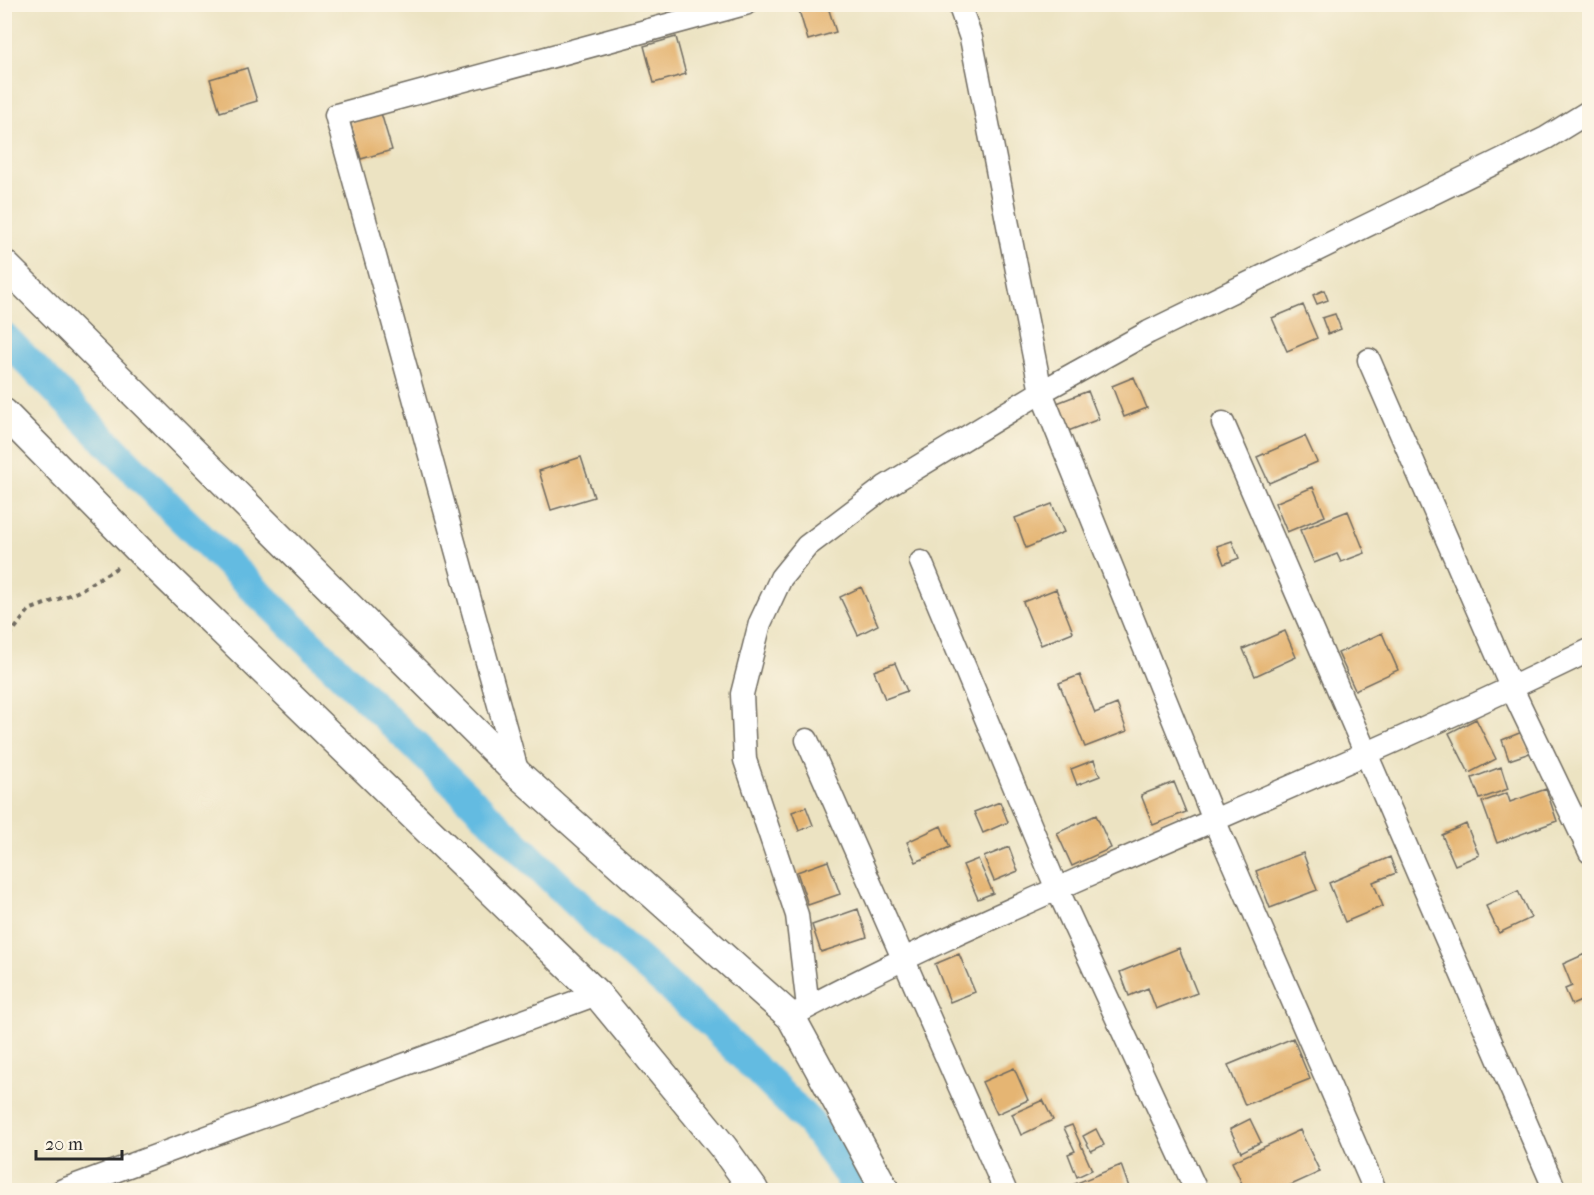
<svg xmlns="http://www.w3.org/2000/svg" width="1594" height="1195" font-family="'IM FELL French Canon',serif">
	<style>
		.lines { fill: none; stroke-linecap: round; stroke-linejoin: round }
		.canal { stroke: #64bbe1; stroke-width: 30 }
		.building { fill: #e5b573 }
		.minor-casing { stroke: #6f6b60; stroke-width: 25 }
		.tertiary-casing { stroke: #6f6b60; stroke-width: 31 }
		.path { stroke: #6f6b60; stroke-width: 4; stroke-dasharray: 4.5 4.5; stroke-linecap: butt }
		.minor { stroke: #fff; stroke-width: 22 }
		.tertiary { stroke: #fff; stroke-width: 28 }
	</style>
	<rect width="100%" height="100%" fill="#fcf5e5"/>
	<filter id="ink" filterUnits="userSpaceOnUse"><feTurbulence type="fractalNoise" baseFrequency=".0167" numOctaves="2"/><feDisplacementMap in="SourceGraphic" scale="12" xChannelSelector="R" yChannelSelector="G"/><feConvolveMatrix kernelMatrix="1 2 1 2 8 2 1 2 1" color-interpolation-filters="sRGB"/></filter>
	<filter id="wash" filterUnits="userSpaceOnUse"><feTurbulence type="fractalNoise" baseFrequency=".008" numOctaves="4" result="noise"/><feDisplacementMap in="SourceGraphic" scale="24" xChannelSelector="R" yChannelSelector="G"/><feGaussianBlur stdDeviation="1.35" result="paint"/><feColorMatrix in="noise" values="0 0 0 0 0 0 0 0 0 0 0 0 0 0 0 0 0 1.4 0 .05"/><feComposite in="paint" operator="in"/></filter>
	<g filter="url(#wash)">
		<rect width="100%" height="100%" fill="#ece3c2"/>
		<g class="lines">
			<!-- canal -->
			<path class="canal" d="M4,337l173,177 417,406 118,105 100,100 37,51 5,14"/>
		</g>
		<g id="blocks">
			<!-- building -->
			<path class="building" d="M797,4h30l9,28 -28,8z
				M676,37l10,37 -32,9 -10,-37z
				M247,68l10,33 -37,11 -10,-33z
				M381,113l11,37 -31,9 -11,-37z
				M1324,290l4,10 -11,4 -4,-9z
				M1303,305l14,33 -30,13 -15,-33z
				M1335,314l6,15 -13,5 -6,-16z
				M1134,377l13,31 -23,9 -12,-31z
				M1088,391l11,28 -36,14 -11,-28z
				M1305,436l12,26 -48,21 -12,-26z
				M581,457l13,40 -43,13 -12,-39z
				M1313,487l12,29 -38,16 -12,-29z
				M1052,504l12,28 -38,16 -11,-30z
				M1348,511l17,42 -24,9 -4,-8 -23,9 -14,-33z
				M1232,541l7,17 -15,6 -7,-18z
				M861,587l17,38 -20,10 -18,-38z
				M1056,589l17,43 -32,13 -18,-43z
				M1285,631l11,26 -41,19 -12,-27z
				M1382,633l16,37 -43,20 -17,-37z
				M895,663l12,28 -22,8 -11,-28z
				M1080,675l15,38 22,-9 10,27 -42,16 -26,-64z
				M1476,719l20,40 -27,14 -20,-40z
				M1522,732l8,21 -21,7 -7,-20z
				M1094,760l6,16 -23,9 -6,-16z
				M1501,767l7,22 -28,10 -8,-21z
				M1174,782l12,30 -33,13 -12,-30z
				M1546,789l11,32 -60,22 -15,-41 25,-9 3,9z
				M1000,802l8,20 -25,11 -9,-21z
				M806,807l7,18 -14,6 -7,-19z
				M1096,815l15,33 -39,18 -15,-33z
				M1466,824l13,31 -24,10 -13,-30z
				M941,826l9,21 -34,15 -9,-20z
				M1009,847l9,24 -24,10 -10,-24z
				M1303,853l14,37 -47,18 -14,-37z
				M1390,857l6,16 -23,9 10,24 -38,16 -16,-39z
				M978,859l15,34 -15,6 -15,-34z
				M828,861l12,33 -32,11 -11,-33z
				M1518,891l13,27 -32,15 -13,-27z
				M858,909l9,28 -46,15 -9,-27z
				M1179,948l18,45 -41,16 -8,-21 -19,8 -9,-24z
				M959,954l16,38 -25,10 -15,-38z
				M1585,954l5,11v32l-18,8 -7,-16 7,-3 -9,-22z
				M1293,1038l17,41 -65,26 -17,-40z
				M1014,1068l14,32 -31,14 -15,-32z
				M1043,1100l10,20 -32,15 -9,-21z
				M1250,1119l11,23 -20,10 -11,-23z
				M1072,1125l20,45 -15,7 -9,-23 7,-3 -11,-23z
				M1096,1129l8,16 -13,6 -8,-15z
				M1300,1130l20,42 -40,18h-35l-13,-28z
				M1121,1165l9,25h-55l-3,-5z"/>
		</g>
	</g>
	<g filter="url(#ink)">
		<use href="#blocks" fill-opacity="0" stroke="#6f6b60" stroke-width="1.5"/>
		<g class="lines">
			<defs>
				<path id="minor" d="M959,4l12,34 70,354 173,428 161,370
					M1369,360l143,329 78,163
					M1223,423l332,767
					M921,562l133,320 142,308
					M807,740l198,450
					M518,774l-182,-659 409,-111
					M808,1007l-11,-92 -52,-155 -3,-66 18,-71 21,-45 26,-32 78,-59 156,-95 108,-60 397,-194 44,-27
					M797,1013c103,-55 210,-102 316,-149 160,-70 320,-137 477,-214
					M63,1190l534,-196"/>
				<path id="tertiary" d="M4,264l514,510 273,243 94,173
					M4,413l137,139 456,442 126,153 31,43"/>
			</defs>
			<!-- minor casing -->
			<use href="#minor" class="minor-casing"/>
			<!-- tertiary casing -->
			<use href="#tertiary" class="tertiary-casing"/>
			<!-- path -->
			<path class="path" d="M4,643l25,-33 48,-18 41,-25"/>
			<!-- minor -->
			<use href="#minor" class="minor"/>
			<!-- tertiary -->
			<use href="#tertiary" class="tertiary"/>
		</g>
	</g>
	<!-- margin -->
	<rect width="1594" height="1195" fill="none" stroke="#fcf5e5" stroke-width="24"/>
	<!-- scale -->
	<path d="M36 1150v9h86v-9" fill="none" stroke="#2b2b2b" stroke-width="3"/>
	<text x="45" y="1150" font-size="18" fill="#2b2b2b" stroke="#fcf5e5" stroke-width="4.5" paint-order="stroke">20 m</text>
</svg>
